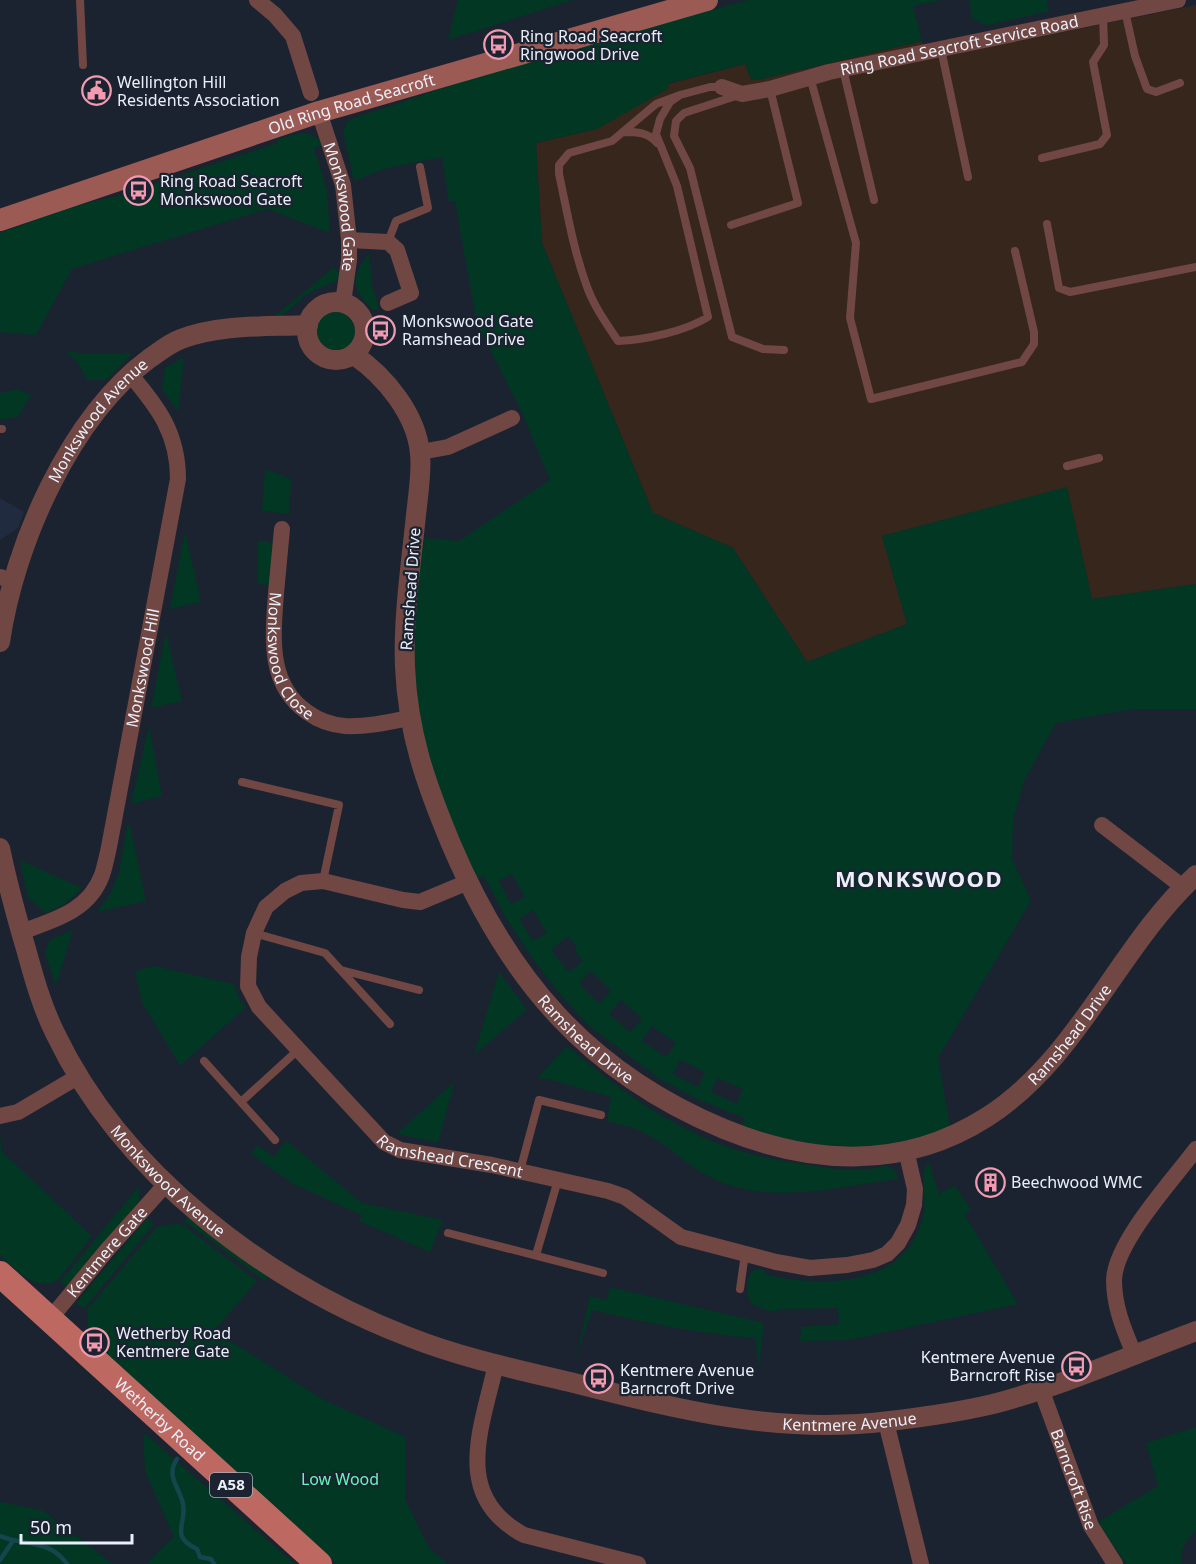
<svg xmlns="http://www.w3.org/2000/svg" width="1196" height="1564" font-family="'Noto Sans',sans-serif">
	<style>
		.built { fill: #212b3f }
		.industrial { fill: #36261c }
		.green { fill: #013723; fill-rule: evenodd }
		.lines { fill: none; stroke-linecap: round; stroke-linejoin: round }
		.stream { stroke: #16464d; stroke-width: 4.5 }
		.service { stroke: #704743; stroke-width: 8 }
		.minor { stroke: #704743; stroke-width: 16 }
		.tertiary { stroke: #704743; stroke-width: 20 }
		.secondary { stroke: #9b5a54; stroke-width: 22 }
		.primary { stroke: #bd6861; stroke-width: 26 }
		.labels { text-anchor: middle; stroke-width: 4.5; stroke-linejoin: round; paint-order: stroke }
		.shield { fill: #1b2331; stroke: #acb2bd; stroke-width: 1.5 }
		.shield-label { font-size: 15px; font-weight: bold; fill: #eaeff9 }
		.poi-label { font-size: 16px; fill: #eaeff9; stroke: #1b2331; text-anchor: start }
		.street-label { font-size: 16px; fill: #eaeff9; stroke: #1b2331 }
		.park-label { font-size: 16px; fill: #62f9b8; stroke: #1b2331 }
		.district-label { font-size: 22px; font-weight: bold; letter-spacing: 1.5px; fill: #eaeff9; stroke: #1b2331 }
	</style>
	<rect width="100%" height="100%" fill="#1b2331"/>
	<!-- built -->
	<path class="built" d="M0,498l24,14 -6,16 -18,12z"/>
	<!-- industrial -->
	<path class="industrial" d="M1196,5v579l-104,15 -25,-111 -185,48 25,88 -100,38 -74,-114 -80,-35 -111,-270 -6,-100 61,-14 71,-45 77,-20 6,15 7,1 164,-39 4,19z"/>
	<!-- green -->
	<path class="green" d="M458,0h115l-125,40z
		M748,0h194l-29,6 9,35 -164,39 -7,-1 -6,-15 -76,19 -1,6 -71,40 -61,14 6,100 111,270 80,35 74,114 100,-38 -25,-88 185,-49 25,112 104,-15v125h-63l-77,14 -32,58 -11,40 -1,37 19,43 -93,157 14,80 -89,19 -124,-22 6,-17 -46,-18 -39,-21 -72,-54 -30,-33 -27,-36 -25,-38 -22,-42 -7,2 -27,-58 -28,-82 -10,-84 8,-106h3l2,-10 34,3 91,-61 -27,-65 -46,-91 -22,-123h-6l-7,-44 -58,12 -30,12 -11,-49 5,-11 6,-3 164,-55zM512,874l13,23 -14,7 -12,-23zM533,910l14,23 -14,8 -14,-22zM568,936l9,11 -3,3 9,11 -14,11 -18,-22zM591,971l20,20 -12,13 -20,-21zM621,1000l21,19 -12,13 -21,-18zM652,1026l24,17 -10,14 -24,-16zM680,1060l25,12 -7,15 -25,-13zM717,1078l26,11 -6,15 -26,-12z
		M969,0h78l2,11 -59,14 -8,-1 -10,-7z
		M298,133c10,0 19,2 25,12l-9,3 13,42 3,43 -63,-24 -195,60 -36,66 -36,-3v-99l71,-26 54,-13 3,5 19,-5 -2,-7 133,-44v-4z
		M369,253l3,32 7,23 -7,2c-21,-25 -23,-29 -3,-57z
		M333,268l6,4 -2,9c-8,4 -18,6 -26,11 -15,8 -21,23 -39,26z
		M317 331a19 19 0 1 1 38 0a19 19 0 1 1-38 0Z
		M65,351l21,3 43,-1 2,2 -25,25h-19l-10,-18z
		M184,357l-6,55 -16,-23 3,-21z
		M18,389l13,6 -13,22 -18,3v-27z
		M265,469l26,10 -2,35 -27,-3z
		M185,531l16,71 -31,7z
		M258,541h10l5,5 -3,39 -12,-1z
		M166,632l16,69 -31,7z
		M149,726l13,70 -31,8z
		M130,825l16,76 -49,11 13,-18 9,-21 8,-47z
		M20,860l62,28 -16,15 -19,10 -19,-15z
		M73,930l-17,56 -11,-33 5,-13z
		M154,966l80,18 6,17 6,6 -66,59 -38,-64 -7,-31z
		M499,972l28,38 -53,45z
		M567,1046c44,37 91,73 145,95 31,13 64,19 97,24 26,4 52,9 77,0l10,7 2,7c-61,8 -129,27 -186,-1 -26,-12 -47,-37 -74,-48 -10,-4 -21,-6 -31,-9l4,-24 -60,-17 -14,-2z
		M455,1081l-17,62 -41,-9z
		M0,1134l2,18 90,84 -34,44c-24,13 -41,-10 -58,-25z
		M287,1141l75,62 81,17 -13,32 -71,-31 3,-6 -69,-31 -42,-30 7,-9 15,12z
		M929,1162l10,32 16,-9 16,25 -6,5 53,89 -168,36 -50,1 1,-14 38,-3 -1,-16 -56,1 -9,3c-6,-2 -14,-4 -19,-7 -10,-8 -9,-29 1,-36l9,1 3,5c59,13 143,12 157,-63 3,-16 -7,-37 5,-50z
		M139,1186l1,14 -73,87 -7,-5z
		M190,1215l79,60 -4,6 -81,-60z
		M147,1218l7,6 -70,85 -8,-6z
		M180,1223l77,58 -43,50 110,69 82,37 -1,62 24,49 19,16h-111l-134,-118 -101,-93 3,-4 -17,-15 -1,-24 70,-83z
		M610,1287l154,36 -5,45 -4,-30c-55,-4 -109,-15 -163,-28l-17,52 15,-66 17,4z
		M1196,1427v103l-12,15 -3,9v10h-55l-28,-42 60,-36 -12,-43z
		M143,1432l152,132h-149l28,-27 -29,-66z
		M0,1502l42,8 71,54h-113z"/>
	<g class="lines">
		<!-- stream -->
		<path class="stream" d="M177,1459c-12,17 3,29 6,45 4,20 -14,32 14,45l3,8 11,2 3,5
			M0,1536c25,10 49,3 67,28
			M0,1560l13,-19"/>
		<!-- service -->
		<path class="service" d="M80,0l3,65
			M1125,11l10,45 12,33 9,3 24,-9
			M941,49l27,128
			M843,69l31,131
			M810,77l46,166 -6,75 21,81 151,-37 12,-18v-12l-19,-81
			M680,95l-10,7 -10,17 -4,15 21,52 31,131c-22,14 -63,23 -90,24 -12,-18 -25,-36 -32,-57 -13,-36 -19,-73 -27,-110v-9l10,-12 43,-12 44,-37z
			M680,95l30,-8h12
			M739,95l-55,18 -8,8 -2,15 16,32 42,169 31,12 21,1
			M623,132c14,0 25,0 34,11
			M1042,158l58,-14 7,-9 -14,-73 11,-17 -1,-30
			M1047,224l12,64 11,4 126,-25
			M731,225l67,-22 -28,-114
			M388,242l8,-21 32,-13 -8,-41
			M0,429h2
			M1067,466l32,-8
			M242,782l97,23 -16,76
			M254,933l71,20 65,71
			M341,970l78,20
			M204,1061l71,79
			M242,1101l56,-51
			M520,1171l19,-71 62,15
			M448,1233l155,40
			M536,1255l22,-75
			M740,1289l5,-35"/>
		<!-- minor -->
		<g class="minor">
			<path d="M257,0l18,15 18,21 18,57"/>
			<path id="s1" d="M722,87l20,7 28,-5 59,-17 349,-72"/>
			<path id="s2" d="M319,112l24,73 6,55v20l-6,43"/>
			<path d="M349,240l39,2 9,8 14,43 -23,10"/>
			<path d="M421,452l27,-5 64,-29"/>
			<path id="s3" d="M282,529c-2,21 -4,43 -6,64 -3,43 -9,91 31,119 11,8 24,13 38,14 22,1 44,-4 64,-8"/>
			<path d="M0,577l13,4"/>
			<path d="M1102,825l81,62"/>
			<path id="s4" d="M468,882l-48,20 -17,-2 -80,-19 -22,2 -16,8 -19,16 -12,26 -5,24 -1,29 11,21 125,135 16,8 92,15 116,26 17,6 56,40 95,25 34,6 37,-3 26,-5 14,-6 11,-11 10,-18 6,-20 1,-16 -9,-39"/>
			<path id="s5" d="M21,932c33,-12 68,-21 81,-57 3,-9 5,-19 7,-28l69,-368c0,-46 -20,-72 -49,-106"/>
			<path d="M0,1116l18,-4 61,-36"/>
			<path id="s6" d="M50,1319l57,-69 59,-66"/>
			<path d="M1134,1354c-10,-24 -20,-47 -20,-74 1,-38 59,-100 82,-131"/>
			<path d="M496,1364c-14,64 -45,132 28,171l114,29"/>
			<path id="s7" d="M1041,1389l50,137 24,38"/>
			<path d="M886,1422l35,142"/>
		</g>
		<!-- tertiary -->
		<g class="tertiary">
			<circle cx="336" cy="331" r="29"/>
			<path id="s8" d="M354,355c31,21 63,60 66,99 2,19 -2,41 -4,61 -5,50 -13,102 -11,152 3,67 21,117 46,177 57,134 136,228 273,285 88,36 180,41 263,-12 92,-59 131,-170 209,-242"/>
			<path id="s9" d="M0,642c14,-97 70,-225 150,-284 10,-7 20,-15 31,-19 40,-15 85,-12 127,-14"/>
			<path id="s10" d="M0,848c7,34 16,67 26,101 8,29 16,58 29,84 67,141 211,249 354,304 53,21 110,33 165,46 107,27 204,52 316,38 34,-4 69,-9 103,-17 69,-18 136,-48 203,-73"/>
		</g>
		<!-- secondary -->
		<path class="secondary" id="s11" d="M0,220l319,-108 388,-112"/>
		<!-- primary -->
		<path class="primary" id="s12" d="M0,1274l319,290"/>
	</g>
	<!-- icons -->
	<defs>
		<symbol id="bus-ring" viewBox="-11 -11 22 22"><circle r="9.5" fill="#1b2331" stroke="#f29aaf" stroke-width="1.5"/><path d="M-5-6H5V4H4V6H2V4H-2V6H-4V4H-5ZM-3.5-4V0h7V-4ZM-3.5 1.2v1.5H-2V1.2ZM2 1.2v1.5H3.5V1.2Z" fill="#f29aaf"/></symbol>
		<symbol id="civic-ring" viewBox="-11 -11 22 22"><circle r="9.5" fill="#1b2331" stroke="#f29aaf" stroke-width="1.5"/><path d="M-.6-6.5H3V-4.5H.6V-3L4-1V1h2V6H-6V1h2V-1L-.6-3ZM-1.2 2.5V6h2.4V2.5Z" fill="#f29aaf"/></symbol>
		<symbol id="building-ring" viewBox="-11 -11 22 22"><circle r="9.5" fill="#1b2331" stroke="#f29aaf" stroke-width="1.5"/><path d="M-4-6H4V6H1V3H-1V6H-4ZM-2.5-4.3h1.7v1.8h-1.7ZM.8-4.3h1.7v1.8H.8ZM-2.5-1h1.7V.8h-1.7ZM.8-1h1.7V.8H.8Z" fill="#f29aaf"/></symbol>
	</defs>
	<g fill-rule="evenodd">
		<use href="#bus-ring" x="482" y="28" width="33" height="33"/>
		<use href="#civic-ring" x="80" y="74" width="33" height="33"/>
		<use href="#bus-ring" x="122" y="174" width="33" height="33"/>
		<use href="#bus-ring" x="364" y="314" width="33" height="33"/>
		<use href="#building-ring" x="974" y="1166" width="33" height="33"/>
		<use href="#bus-ring" x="78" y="1326" width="33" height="33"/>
		<use href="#bus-ring" x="1060" y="1350" width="33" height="33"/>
		<use href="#bus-ring" x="582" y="1362" width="33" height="33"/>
	</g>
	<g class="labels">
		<!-- shield labels -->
		<rect class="shield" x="210" y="1473" width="42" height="24" rx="4.5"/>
		<g class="shield-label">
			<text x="231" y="1490">A58</text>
		</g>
		<!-- poi labels -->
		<g class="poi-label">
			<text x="520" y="42">Ring Road Seacroft<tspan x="520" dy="18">Ringwood Drive</tspan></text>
			<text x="117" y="88">Wellington Hill<tspan x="117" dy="18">Residents Association</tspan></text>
			<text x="160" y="187">Ring Road Seacroft<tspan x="160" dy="18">Monkswood Gate</tspan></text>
			<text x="402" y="327">Monkswood Gate<tspan x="402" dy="18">Ramshead Drive</tspan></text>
			<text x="1011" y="1188">Beechwood WMC</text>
			<text x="116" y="1339">Wetherby Road<tspan x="116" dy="18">Kentmere Gate</tspan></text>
			<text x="1055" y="1363" text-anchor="end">Kentmere Avenue<tspan x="1055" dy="18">Barncroft Rise</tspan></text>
			<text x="620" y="1376">Kentmere Avenue<tspan x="620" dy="18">Barncroft Drive</tspan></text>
		</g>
		<!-- street labels -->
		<g class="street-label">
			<text dy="6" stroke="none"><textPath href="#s1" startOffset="244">Ring Road Seacroft Service Road</textPath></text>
			<text dy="6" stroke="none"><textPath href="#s11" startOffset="370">Old Ring Road Seacroft</textPath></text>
			<text dy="6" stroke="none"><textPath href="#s2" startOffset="98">Monkswood Gate</textPath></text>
			<text dy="6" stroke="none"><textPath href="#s9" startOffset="246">Monkswood Avenue</textPath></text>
			<text transform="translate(410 589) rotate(-86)" y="6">Ramshead Drive</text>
			<text dy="6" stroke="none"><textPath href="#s3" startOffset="132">Monkswood Close</textPath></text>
			<text dy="6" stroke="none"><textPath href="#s5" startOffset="314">Monkswood Hill</textPath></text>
			<text dy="6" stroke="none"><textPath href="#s8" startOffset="1318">Ramshead Drive</textPath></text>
			<text dy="6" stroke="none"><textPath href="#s8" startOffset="760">Ramshead Drive</textPath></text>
			<text dy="6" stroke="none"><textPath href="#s4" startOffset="574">Ramshead Crescent</textPath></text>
			<text dy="6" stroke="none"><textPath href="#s10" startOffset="381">Monkswood Avenue</textPath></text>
			<text dy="6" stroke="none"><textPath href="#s6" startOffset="88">Kentmere Gate</textPath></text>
			<text dy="6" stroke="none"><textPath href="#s12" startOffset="216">Wetherby Road</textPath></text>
			<text dy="6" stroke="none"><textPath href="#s10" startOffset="1122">Kentmere Avenue</textPath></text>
			<text dy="6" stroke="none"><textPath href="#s7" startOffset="96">Barncroft Rise</textPath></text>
		</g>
		<!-- park labels -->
		<g class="park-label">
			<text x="340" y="1485">Low Wood</text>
		</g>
		<!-- district labels -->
		<g class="district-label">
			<text x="919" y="887">MONKSWOOD</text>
		</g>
	</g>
	<!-- scale -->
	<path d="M21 1534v9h111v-9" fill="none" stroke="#eaeff9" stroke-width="3"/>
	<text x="30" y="1534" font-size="18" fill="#eaeff9" stroke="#1b2331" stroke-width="4.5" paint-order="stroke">50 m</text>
</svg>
